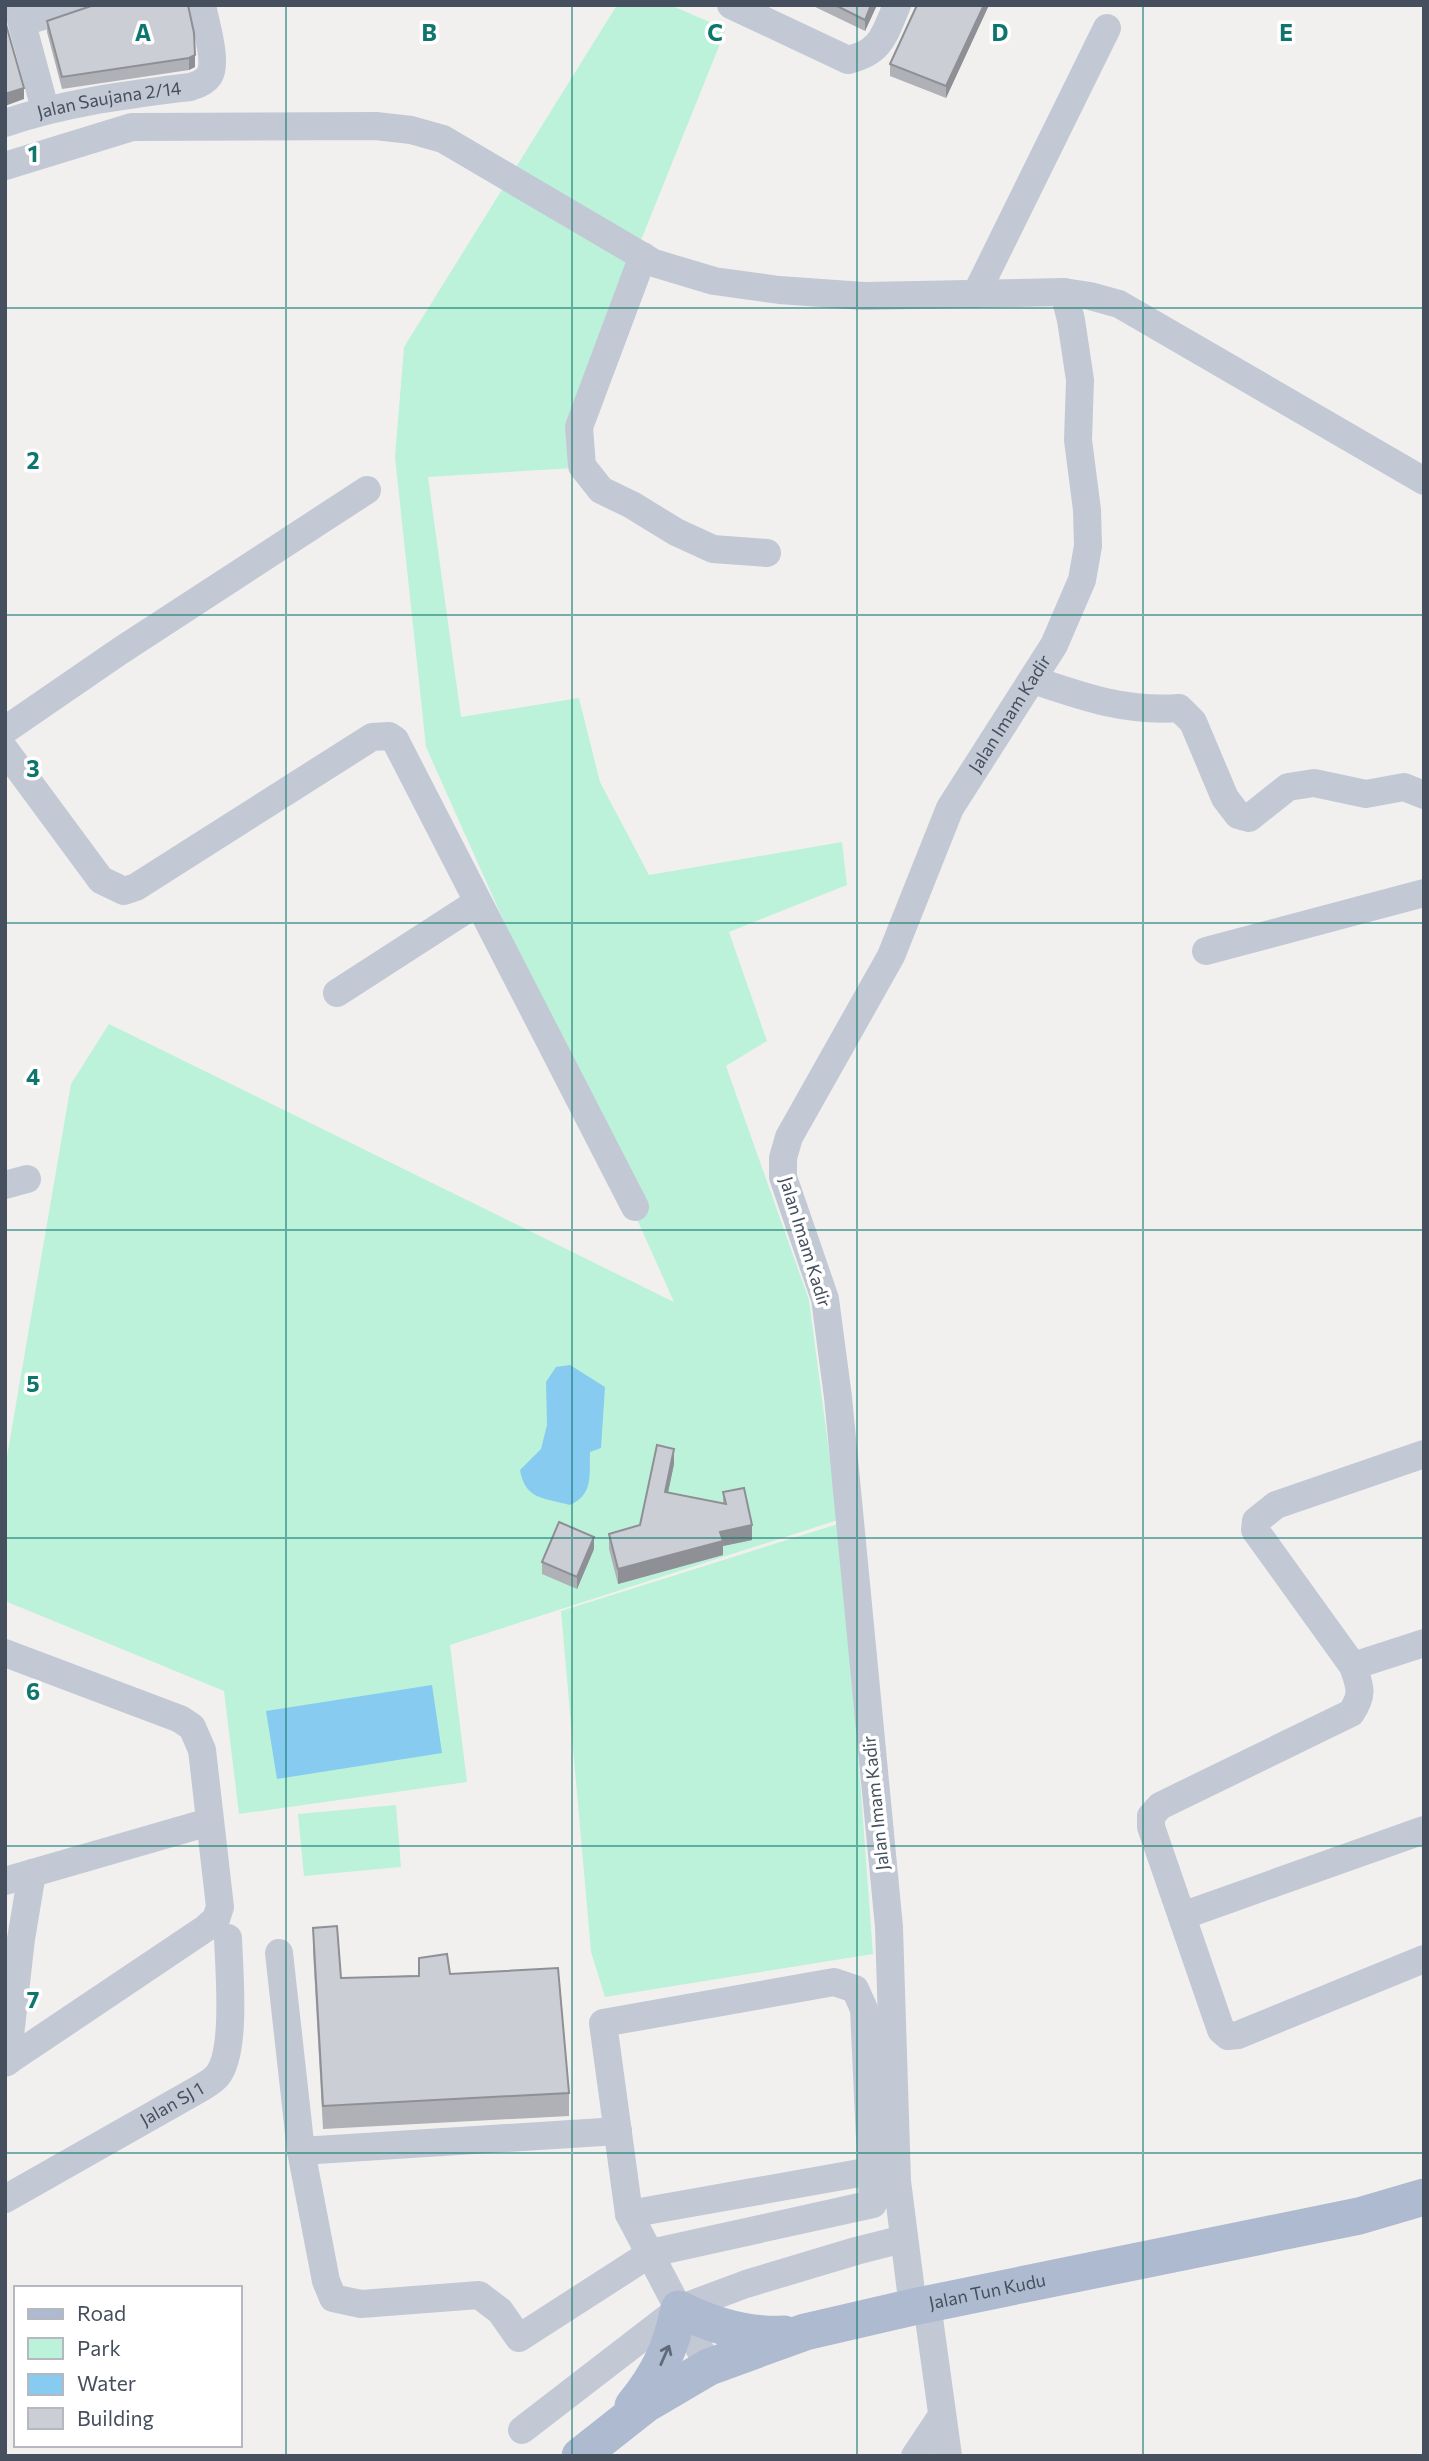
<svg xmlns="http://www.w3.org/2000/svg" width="1429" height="2461" font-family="Commissioner,sans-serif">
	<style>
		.green { fill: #bcf2d9 }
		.water { fill: #87cbf1 }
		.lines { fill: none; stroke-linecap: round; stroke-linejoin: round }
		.minor { stroke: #c2c9d5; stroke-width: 28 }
		.major { stroke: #aebad0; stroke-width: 37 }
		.wall { fill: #afb1b7 }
		.shaded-wall { fill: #8e9095 }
		.building { fill: #cbced5; stroke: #8e9095; stroke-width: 2 }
		.oneway { stroke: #606a7a }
		.grid { fill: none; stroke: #0f766e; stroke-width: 2; stroke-opacity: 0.55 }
		.labels { text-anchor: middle; stroke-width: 7; stroke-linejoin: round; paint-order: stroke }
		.street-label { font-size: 18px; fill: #464f5e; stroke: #fff }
		.grid-label { font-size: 23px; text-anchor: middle; font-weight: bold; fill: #0f766e; stroke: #fff; stroke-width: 7; stroke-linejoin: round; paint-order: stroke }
	</style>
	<rect width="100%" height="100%" fill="#f2f0ef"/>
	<!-- green -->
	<path class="green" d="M617,5h53l56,24 -159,395 6,44 -145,9 33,240 118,-19 21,84 49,93 193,-33 5,43 -118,47 38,109 -41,25 83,234 29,220 -388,125 17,137 -228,32 -15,-123 -219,-90v-133l66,-384 38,-60 565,278 -248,-555 -31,-290 9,-110z
		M841,1523l32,431 -268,43 -14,-45 -30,-341z
		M396,1805l5,62 -97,9 -6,-62z"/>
	<!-- water -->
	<path class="water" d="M570,1365l35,22 -4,61 -11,4c-1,23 4,42 -20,53 -25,-7 -45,-5 -50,-35l21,-21 6,-24 -1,-43 10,-15z
		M432,1685l10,68 -165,26 -11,-68z"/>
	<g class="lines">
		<!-- minor -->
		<g class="minor">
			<path d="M17,5l28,104"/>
			<path d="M731,5l117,55c34,-8 36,-25 49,-55"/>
			<path d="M22,22l61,-17"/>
			<path id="s1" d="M5,123c61,-21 122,-28 185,-36 7,-2 15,-5 19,-11 9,-13 -4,-55 -7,-71"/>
			<path d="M5,166l127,-39 244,-1 35,4 32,9 211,124 60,18 65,9 85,6 200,-4 26,4 29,8 305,177"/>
			<path d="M643,256l-64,171 3,39 19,24 31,15 44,27 37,17 54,4"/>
			<path d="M976,294l131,-266"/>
			<path d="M1033,680c50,17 93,32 146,28l14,14 32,76 13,17 11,3 39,-31 26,-4 52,11 38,-7 20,8"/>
			<path d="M5,730l115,-79 247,-161"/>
			<path d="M5,750l96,130 23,11 12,-4 236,-150 17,-1 6,4 240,467"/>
			<path d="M1206,951l218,-58"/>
			<path d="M337,993l141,-91"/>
			<path d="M5,1185l22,-6"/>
			<path d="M1424,1454l-148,51 -20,16 -1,9 98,136c7,21 11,28 -2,47l-191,93 -9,10v11l70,203 7,6 10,-1 186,-76"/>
			<path d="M5,1653l175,66 12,8 10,23 18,157 -4,12 -10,9 -201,135"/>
			<path d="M1353,1666l71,-23"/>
			<path d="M5,1881l204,-59"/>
			<path d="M1182,1916l242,-86"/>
			<path d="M279,1953l22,198 25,130 7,17 28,6 118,-9 21,16 19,27 132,-85 222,-49 -9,-195 -9,-20 -21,-7 -231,41 26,191 80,153"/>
			<path d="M7,2062l14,-123 11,-66"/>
			<path d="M301,2151l317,-20"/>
			<path id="s2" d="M5,2199l194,-110c6,-4 13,-7 18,-13 20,-23 12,-106 11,-138"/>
			<path d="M629,2214l242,-43"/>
			<path d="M927,2304l21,152"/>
			<path id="s3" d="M913,2307l-16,-126 -8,-254 -51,-530 -13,-98 -42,-122v-19l6,-21 102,-181 59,-148 104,-163 28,-65 6,-34 -1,-36 -9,-70 2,-60 -9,-60 -7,-28"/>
			<path d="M522,2430l157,-121 67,-25 110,-33 47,-12"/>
			<path d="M915,2456l26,-39"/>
		</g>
		<!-- major -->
		<g class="major">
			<path d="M633,2406c26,-32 38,-58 46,-97 32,16 67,27 105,25"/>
			<path id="s4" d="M580,2456l66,-52 63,-37 96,-35 108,-25 446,-91 65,-19"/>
		</g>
	</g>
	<!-- wall -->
	<path class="wall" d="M188,5l7,62 -6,3 -127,19 -15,-57v-11z
		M811,5h66l-12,26z
		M989,5l-43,93 -56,-22v-12z
		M674,1464l-6,28 55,12v-12l29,48 -29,6v9l-105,29 -9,-35v-15l31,-9z
		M594,1549l-17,40 -35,-15v-12z
		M313,1928l28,50 109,-4 119,119v23l-246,13 -10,-178z"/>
	<!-- shaded-wall -->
	<path class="shaded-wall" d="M871,5h6l-12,26v-11z
		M984,5h5l-43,93v-12z
		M195,55v12l-6,3v-12z
		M24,88v11l-19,7v-12z
		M674,1449v15l-9,43v-15z
		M752,1525v15l-29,6v9l-105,29v-15l102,-37z
		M594,1537v12l-17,40v-12z"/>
	<!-- building -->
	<path class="building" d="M94,5h94l6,28 1,22 -6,3 -127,19 -15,-56z
		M835,5h36l-6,15z
		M917,5h67l-38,81 -56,-22z
		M5,21l19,67 -19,6z
		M657,1445l17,4 -9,43 61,12 -3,-12 21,-4 8,37 -32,7 3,9 -105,28 -9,-35 31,-9z
		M559,1522l35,15 -17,40 -35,-15z
		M337,1926l4,52 78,-2v-18l28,-4 3,20 108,-6 11,125 -246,13 -10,-178z"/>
	<!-- one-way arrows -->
	<defs><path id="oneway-shaft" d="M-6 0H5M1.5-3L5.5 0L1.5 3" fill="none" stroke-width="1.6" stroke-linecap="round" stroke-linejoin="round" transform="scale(1.75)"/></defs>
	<use class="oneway" href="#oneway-shaft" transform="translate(665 2355) rotate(-66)"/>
	<!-- grid -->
	<path class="grid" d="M286,5v2451M572,5v2451M857,5v2451M1143,5v2451M5,308h1419M5,615h1419M5,923h1419M5,1230h1419M5,1538h1419M5,1846h1419M5,2153h1419"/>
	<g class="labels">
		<!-- street labels -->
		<g class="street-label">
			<text dy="6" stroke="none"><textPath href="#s1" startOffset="107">Jalan Saujana 2/14</textPath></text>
			<text dy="6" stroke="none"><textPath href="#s3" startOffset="1661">Jalan Imam Kadir</textPath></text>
			<text transform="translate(805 1242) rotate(73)" y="6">Jalan Imam Kadir</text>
			<text transform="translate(876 1803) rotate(-96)" y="6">Jalan Imam Kadir</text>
			<text dy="6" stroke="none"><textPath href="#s2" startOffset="192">Jalan SJ 1</textPath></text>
			<text dy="6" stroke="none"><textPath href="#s4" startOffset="446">Jalan Tun Kudu</textPath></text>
		</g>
	</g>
	<g class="grid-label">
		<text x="143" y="41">A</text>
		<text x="429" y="41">B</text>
		<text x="715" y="41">C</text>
		<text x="1000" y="41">D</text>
		<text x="1286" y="41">E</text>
		<text x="33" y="162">1</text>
		<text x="33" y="469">2</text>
		<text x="33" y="777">3</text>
		<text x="33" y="1085">4</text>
		<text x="33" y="1392">5</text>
		<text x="33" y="1700">6</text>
		<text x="33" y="2008">7</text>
	</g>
	<!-- border -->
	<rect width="1429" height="2461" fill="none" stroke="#464f5e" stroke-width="14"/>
	<!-- legend -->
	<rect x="14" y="2286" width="228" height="161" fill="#ffffff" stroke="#b5b9bf" stroke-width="2"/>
	<rect x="28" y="2309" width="35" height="10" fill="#aebad0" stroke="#b5b9bf" stroke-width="2"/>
	<text x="77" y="2321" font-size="21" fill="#464f5e">Road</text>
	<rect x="28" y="2338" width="35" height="21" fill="#bcf2d9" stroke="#b5b9bf" stroke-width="2"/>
	<text x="77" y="2356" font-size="21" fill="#464f5e">Park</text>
	<rect x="28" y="2374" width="35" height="21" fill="#87cbf1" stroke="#b5b9bf" stroke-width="2"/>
	<text x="77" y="2391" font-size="21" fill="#464f5e">Water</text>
	<rect x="28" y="2408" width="35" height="21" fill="#cbced5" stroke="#b5b9bf" stroke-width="2"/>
	<text x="77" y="2426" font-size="21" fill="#464f5e">Building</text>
</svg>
